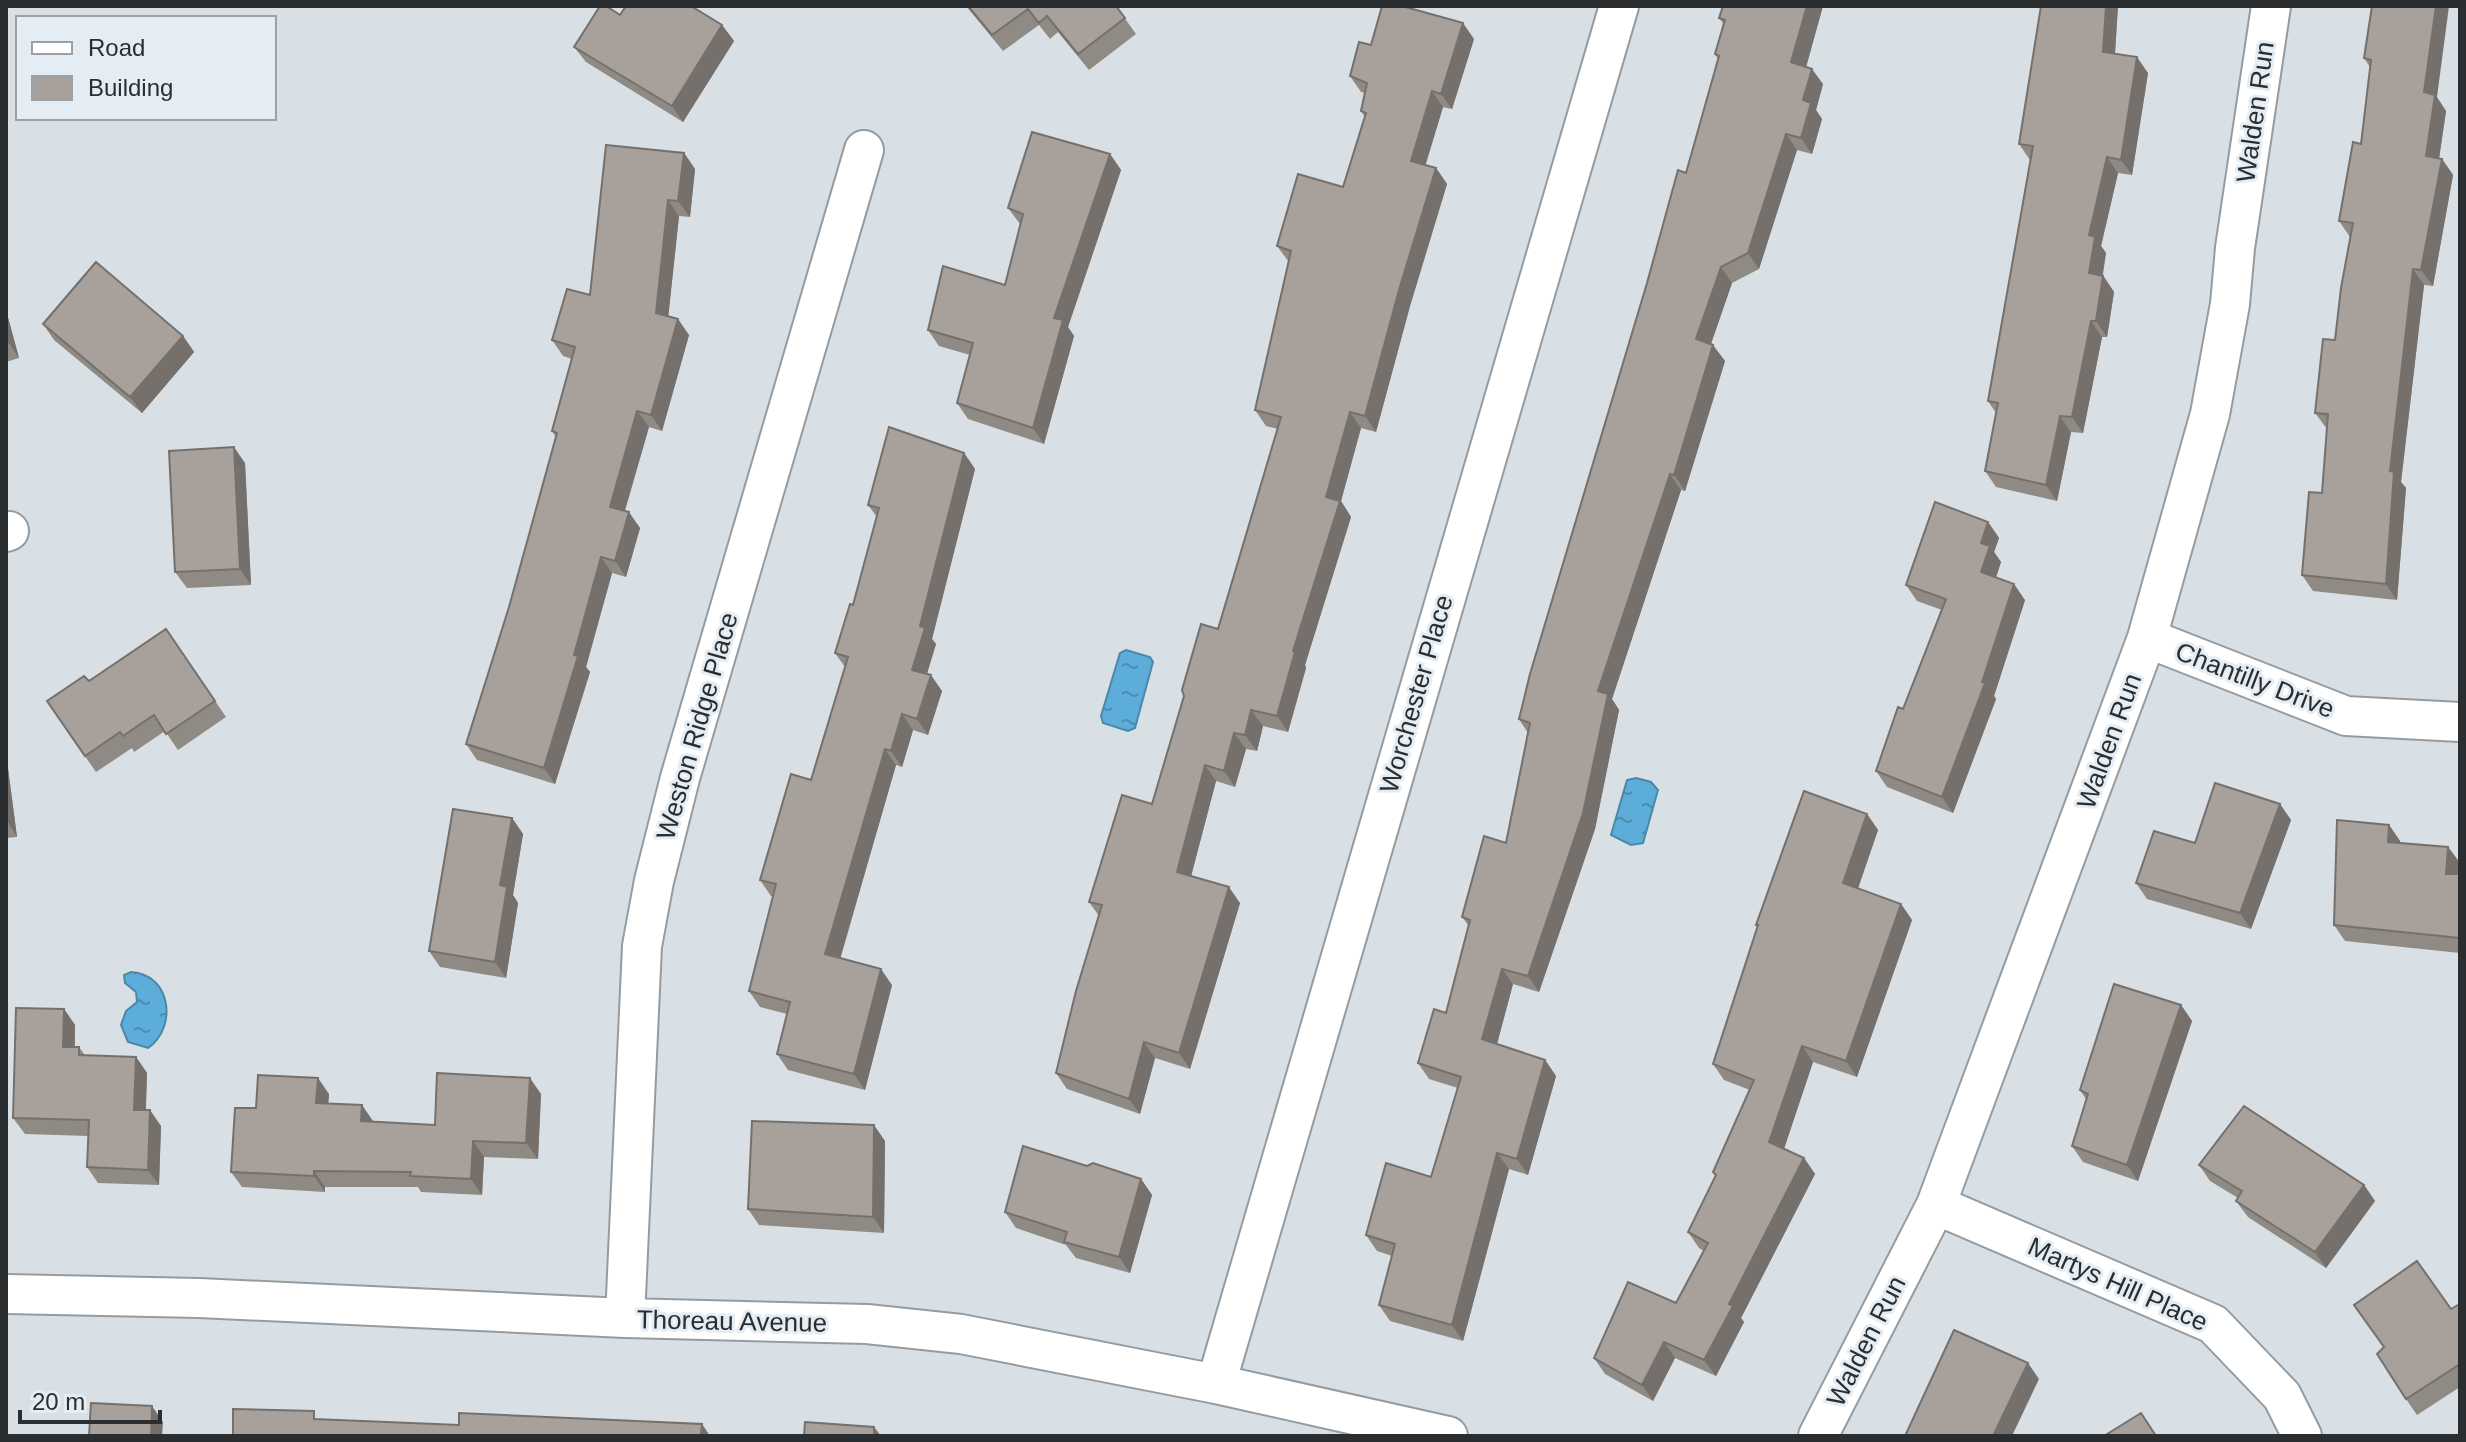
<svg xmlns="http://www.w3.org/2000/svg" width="2466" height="1442" font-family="Arial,sans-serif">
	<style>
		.water { fill: url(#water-ripples); stroke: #4d87a7; stroke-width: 2 }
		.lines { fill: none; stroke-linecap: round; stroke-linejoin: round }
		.street-casing { stroke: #949ca1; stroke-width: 42 }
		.street { stroke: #fff; stroke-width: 38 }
		.wall { fill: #908a84 }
		.shaded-wall { fill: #76706c }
		.building { fill: #a8a09a; stroke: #76706c; stroke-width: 2 }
		.labels { text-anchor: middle; stroke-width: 6; stroke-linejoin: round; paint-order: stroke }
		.street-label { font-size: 26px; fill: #2b2e31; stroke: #e5edf4 }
	</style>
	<defs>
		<pattern id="water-ripples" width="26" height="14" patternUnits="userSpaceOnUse" patternTransform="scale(2)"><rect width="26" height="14" fill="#5cadd9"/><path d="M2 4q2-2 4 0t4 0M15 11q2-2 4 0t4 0" fill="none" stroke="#4c8db1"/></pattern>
	</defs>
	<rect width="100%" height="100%" fill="#d8e0e6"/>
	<!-- water -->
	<path class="water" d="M1126,650l24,7 3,5 -18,66 -7,3 -25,-8 -2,-7 19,-63z
		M1636,778l15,4 7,8 -15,53 -12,2 -20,-10 16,-55z
		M131,972c40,2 47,55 17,76l-20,-6 -7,-17 5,-14 11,-9 -1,-10 -11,-9 -1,-8z"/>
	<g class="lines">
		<defs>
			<path id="street" d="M6,532l3,-1
				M2147,638l199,78 114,6
				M1936,1205l277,119 69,72 20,40
				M6,1294l193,4 426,20 242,6 94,10 255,50 232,52
				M625,1318l17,-372 12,-65 26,-103 184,-628
				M1216,1384l403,-1378
				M1818,1436l118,-231 211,-567 63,-224 20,-110 5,-56 36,-242"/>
		</defs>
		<!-- street casing -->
		<use href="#street" class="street-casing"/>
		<!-- street -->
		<use href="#street" class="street"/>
	</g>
	<!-- wall -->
	<path class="wall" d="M966,6h150l20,28 -47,36 -31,-38 -8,7 -11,-14 -36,26z
		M1823,6l-17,61 17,17 -7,26 6,9 -10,35 -15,-4 -38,119 -27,14 -21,61 14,17 -40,130 -4,-1 -69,209 7,11 -24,119 -56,163 -26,-8 -16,60 48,16 11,16 -28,99 -19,-6 -46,172 -73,-20 -11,-16 13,-49 -15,-5 -11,-16 65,-58 27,-89 -29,-9 -11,-16 28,-50 23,-87 -7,-9 44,-74 22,-110 -9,-14 167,-546 32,-114 -3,-5 8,-31 -4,-5z
		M2118,6l-3,48 33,19 -16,102 -14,-2 -17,73 5,7 -3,22 11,17 -7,45h-5l-19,96 -12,-1 -14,69 -61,-14 -11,-16 11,-58 -8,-12 42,-241 -11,-16z
		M2372,6l74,105 -7,48h3l11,16 -20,111 -9,-1 -23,197 5,6 -9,112 -84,-9 -11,-16 20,-82 5,-64 -12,-16 20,-73 15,-103 -11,-16 22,-77 9,-77 -6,-9z
		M620,15l102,10 12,16 -51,81 -97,-60 -12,-15z
		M1474,39l-22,70 -9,-2 -18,58 11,3 11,16 -37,122 -34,126 -15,-4 -20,73 10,16 -46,148 1,3 -18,64 -25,-6 -6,25 -11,-2 -11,38 -19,-6 -25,95 49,27 -50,166 -35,-11 -15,56 -73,-25 -11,-16 43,-157 -10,-14 63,-98 66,-175 60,-200 -12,-3 -11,-16 34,-148 -12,-16 66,-59 22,-70 -4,-6 4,-18 -4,-1 -11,-16 21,-31z
		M684,153l11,16 -5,48 -11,-1 -11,101 21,18 -27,96 -13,-4 -24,84 15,17 -14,49 -14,-4 -26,94 4,5 -35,112 -78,-24 -11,-16 43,-137 47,-170 -4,-6 20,-72 -9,-3 -11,-16 38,-45z
		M1110,154l11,16 -53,157 6,9 -30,108 -76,-25 -11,-16 13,-48 -31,-9 -11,-16 77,-45 15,-61 -12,-16z
		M6,310l13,48 -13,4z
		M43,324l140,12 11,16 -52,61 -88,-73z
		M964,453l11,16 -43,170 4,5 -9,30 15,17 -14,44 -15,-5 -11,37 -6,-2 -56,193 52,27 -27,105 -77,-20 -11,-16 10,-40 -27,-7 -11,-16 24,-95h-2l-11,-16 51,-100 34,-113 -10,-14 18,-48 24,-88 -9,-12z
		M245,463l6,122 -64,3 -12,-16z
		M1988,522l11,16 -5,14 7,10 -5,16 29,22 -31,96 2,3 -43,114 -66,-26 -11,-16 27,-62 39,-99 -25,-9 -11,-16z
		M166,629l60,88 -48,33 -13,-19 -31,21 -2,-4 -36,24 -49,-71 42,-20z
		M6,753l11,84 -11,1z
		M2280,804l11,16 -40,109 -104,-30 -11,-16 59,-40z
		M1867,814l11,16 -20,59 43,15 11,16 -55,157 -44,-15 -29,86 20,10 11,16 -74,144 3,4 -28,54 -41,-18 -22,43 -48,-27 -11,-16 82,-55 28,-52 -5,-3 -11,-16 28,-55 -3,-5 37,-82 -26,-10 -11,-16 44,-137 -1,-2z
		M512,818l11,16 -10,61 5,8 -12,75 -66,-11 -11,-16z
		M2389,825l11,16v2l48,4 12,16v90l-115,-12 -11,-16z
		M2181,1005l11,16 -54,160 -55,-19 -11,-16 14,-47 -6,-9z
		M64,1009l11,16v22h4l6,8 51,2 11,16 -1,37 15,16 -2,59 -61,-2 -11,-16 1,-31 -63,-2 -12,-16z
		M329,1094l-1,10 45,17 62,4 106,-31 -3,65 -54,-2 -2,38 -61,-3 -3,-5h-93v5l-83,-5 -11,-15 25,-64z
		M885,1141l-1,92 -125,-8 -11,-16z
		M2199,1165l165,20 11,16 -49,67 -78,-51 -12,-16 2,-3 -28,-17z
		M1087,1166l54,13 11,16 -22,78 -54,-15 -10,-13 -50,-17 -11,-16z
		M2460,1304v83l-43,28 -11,-16 45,-90z"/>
	<!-- shaded-wall -->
	<path class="shaded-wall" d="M1807,6h16l-20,72 -12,-16z
		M2106,6h12l-4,62 -11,-16z
		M2436,6h13l-12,91 9,14 -9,61 -11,-16 -2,-64z
		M1463,23l11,16 -22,70 -11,-15z
		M722,25l12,16 -51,81 -11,-16z
		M2137,57l11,16 -16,102 -11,-15z
		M1812,69l11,15 -7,26 6,9 -10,35 -11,-16 2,-38z
		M1432,91l11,16 -21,70 -11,-16z
		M1786,134l11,16 -38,119 -11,-16z
		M684,153l11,16 -5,48 -12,-16z
		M1110,154l11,16 -53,157 6,9 -30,108 -11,-16 21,-110z
		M2107,157l11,16 -17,73 5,7 -6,35 -11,-15v-38z
		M2442,159l11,16 -20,111 -12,-16z
		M1436,168l11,16 -37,122 -34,126 -11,-16 34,-126z
		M668,200l11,16 -12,113 -11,-16z
		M1721,267l11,16 -25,72 -11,-16z
		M2413,269l11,16 -23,197 5,6 -9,112 -11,-16 4,-113z
		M2103,276l11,16 -7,45 -11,-16z
		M6,310l13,48 -11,-16 -2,-8z
		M678,319l11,16 -27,96 -11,-16z
		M2091,321l11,16 -19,96 -11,-16z
		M183,336l11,16 -52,61 -12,-16z
		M1713,345l12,16 -40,130 -11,-16z
		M637,411l12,16 -28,96 -11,-16z
		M1350,412l11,16 -20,73 10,16 -46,148 1,3 -18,64 -11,-16 16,-65 33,-154z
		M2060,416l11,16 -14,69 -11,-16z
		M234,447l11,16 6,122 -11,-16z
		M964,453l11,16 -43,170 4,5 -13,42 -11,-16 8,-44z
		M1670,474l11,16 -69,209 7,11 -24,119 -56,163 -11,-16 70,-285z
		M629,512l11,16 -14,49 -11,-16z
		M1988,522l11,16 -5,14 7,10 -9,26 -11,-16v-29z
		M601,557l11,16 -26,94 4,5 -35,112 -11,-16z
		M2014,584l11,16 -31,96 2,3 -43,114 -11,-16z
		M931,675l11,16 -14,44 -11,-16z
		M1251,710l12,16 -6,25 -12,-16z
		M902,714l11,16 -11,37 -11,-16z
		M1234,733l12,16 -11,38 -11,-16z
		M885,749l11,16 -59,205 -12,-16z
		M6,753l11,84 -11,-18z
		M1205,765l11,16 -28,107 -11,-16z
		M2280,804l11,16 -40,109 -11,-16z
		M1867,814l11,16 -24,69 -11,-16z
		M512,818l11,16 -10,61 5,8 -12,75 -11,-16 5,-77z
		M2389,825l11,16 -1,17 -11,-16z
		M2448,847l12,16 -3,27 -11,-16z
		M1229,887l11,16 -50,166 -11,-16z
		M1901,904l11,16 -55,157 -11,-16z
		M881,969l11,16 -27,105 -11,-16z
		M1502,969l11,15 -19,71 -12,-16z
		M2181,1005l11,16 -54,160 -11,-16z
		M64,1009l11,16 -1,38 -11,-16z
		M1144,1042l11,16 -15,56 -11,-15z
		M1802,1046l11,16 -32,96 -12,-16z
		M136,1057l11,16 -2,53 -11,-16z
		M1545,1060l11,16 -28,99 -11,-16z
		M318,1078l11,16 -2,25 -11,-16z
		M530,1078l11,16 -3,65 -12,-16z
		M362,1105l11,16h-12z
		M150,1110l11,16 -2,59 -11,-15z
		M874,1125l11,16 -1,92 -11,-16z
		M473,1141l11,16 -2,38 -11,-16z
		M1497,1153l12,16 -46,172 -11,-16z
		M1804,1158l11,16 -74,144 3,4 -28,54 -12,-16 25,-56z
		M314,1171l11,16v5l-11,-16z
		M1141,1179l11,16 -22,78 -11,-16z
		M2364,1185l11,16 -49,67 -11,-16z
		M1664,1342l11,16 -22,43 -11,-16z
		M2028,1363l11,16 -27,57h-19z
		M152,1406l11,16 -1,14h-11z
		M702,1424l8,12h-9z
		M874,1427l7,9h-7z"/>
	<!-- building -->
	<path class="building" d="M600,6h6l14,9 6,-9h65l31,19 -50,81 -98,-59z
		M968,6h148l9,12 -47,36 -31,-38 -8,7 -11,-14 -36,26z
		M1382,6h20l61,17 -22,71 -9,-3 -21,70 25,7 -37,122 -34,126 -15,-4 -24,85 14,4 -47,150 2,1 -18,64 -26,-6 -6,25 -11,-2 -10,38 -19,-6 -28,107 52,15 -50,166 -35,-11 -15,57 -73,-26 20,-82 26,-86 -13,-3 33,-107 30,9 32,-108 -2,-6 19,-66 17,5 63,-212 -26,-7 36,-159 -14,-5 21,-72 45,13 23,-74 -5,-2 6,-28 -17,-7 9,-34 12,3z
		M1723,6h84l-16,56 21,7 -9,31 8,3 -10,35 -15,-4 -38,119 -27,14 -25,72 17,6 -39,130 -4,-1 -72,217 10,3 -25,119 -55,163 -26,-7 -20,70 63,21 -28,99 -20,-6 -45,172 -73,-20 16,-61 -29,-9 20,-72 45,14 30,-100 -43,-14 16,-54 12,4 24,-93 -8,-3 22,-81 22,7 24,-120 -11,-4 11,-45 117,-391 31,-113 8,3 33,-117 -4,-2 10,-34 -6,-2z
		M2041,6h65l-3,46 34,5 -16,103 -14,-3 -18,78 6,2 -6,36 14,3 -7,45h-5l-19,96 -12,-1 -14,69 -61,-14 13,-68 -10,-2 45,-255 -14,-2z
		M2372,6h64l-12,86 11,3 -9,61 16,3 -21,111 -8,-1 -23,202 4,1 -8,112 -84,-9 7,-83 13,1 6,-79 -13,-1 8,-74 12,1 6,-52 12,-65 -14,-2 14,-79 8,2 10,-84 -7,-2z
		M1032,132l78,22 -56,164 9,2 -30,108 -76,-25 16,-60 -45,-13 15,-64 62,19 18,-71 -15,-6z
		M606,145l78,8 -6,48 -10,-1 -12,113 22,6 -27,96 -14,-4 -27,96 19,5 -14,49 -14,-4 -27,98 4,1 -34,112 -78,-24 43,-137 48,-174 -5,-2 23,-84 -23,-7 15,-51 23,6z
		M96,262l87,74 -53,61 -87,-73z
		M889,427l75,26 -44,173 5,2 -13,42 19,5 -14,44 -15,-5 -11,37 -6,-2 -60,205 56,15 -27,105 -77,-20 13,-52 -41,-11 27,-107 -16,-4 31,-106 20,6 37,-123 -13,-4 15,-49 3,1 26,-97 -11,-3z
		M234,447l6,122 -65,3 -6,-121z
		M1935,502l53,20 -7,21 9,3 -9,26 33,12 -32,98 3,1 -43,114 -66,-26 22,-64 5,2 43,-110 -40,-14z
		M166,629l49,72 -49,33 -12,-19 -31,21 -3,-4 -35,24 -38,-55 37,-25 5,5z
		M2215,783l65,21 -40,109 -104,-30 18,-52 41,12z
		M1804,791l63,23 -24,69 58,21 -55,157 -44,-15 -33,96 35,16 -75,146 4,2 -29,54 -40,-18 -22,43 -48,-27 34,-76 48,21 32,-60 -20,-11 28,-57 -3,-3 41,-92 -41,-16 45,-139h-2z
		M453,809l59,9 -12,67 7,2 -12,75 -66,-11z
		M2337,820l52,5 -1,17 60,5 -2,27h14v64l-126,-13z
		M2114,984l67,21 -54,160 -55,-19 16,-52 -8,-4z
		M16,1008l48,1 -1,38h16v8l57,2 -2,53h16l-2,60 -61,-3 2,-47 -76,-2z
		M437,1073l93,5 -4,65 -53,-2 -2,38 -61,-3 1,-4 -97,-1v5l-83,-4 4,-64h21l2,-33 60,3 -2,25 46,2 -1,16 74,4z
		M2244,1106l120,79 -49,67 -79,-51 6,-10 -43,-26z
		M752,1121l122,4 -1,92 -125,-8z
		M1023,1146l64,20 6,-3 48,16 -22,78 -55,-15 3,-10 -62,-20z
		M2417,1261l34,48 9,-5v60l-54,35 -29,-45 7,-7 -30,-42z
		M1954,1330l74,33 -35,73h-88z
		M91,1403l61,3 -1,30h-62z
		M233,1409l81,2v8l145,6v-12l243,11 -1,12h-468z
		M2141,1413l15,23h-52z
		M805,1422l69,5v9h-70z"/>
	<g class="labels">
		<!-- street labels -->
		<g class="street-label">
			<text transform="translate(2255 112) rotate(-82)" y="9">Walden Run</text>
			<text transform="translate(2255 680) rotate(21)" y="9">Chantilly Drive</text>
			<text transform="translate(1416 694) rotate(-74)" y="9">Worchester Place</text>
			<text transform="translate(697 726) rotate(-74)" y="9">Weston Ridge Place</text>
			<text transform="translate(2109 741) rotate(-70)" y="9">Walden Run</text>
			<text transform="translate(2118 1284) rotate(24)" y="9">Martys Hill Place</text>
			<text transform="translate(732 1321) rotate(1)" y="9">Thoreau Avenue</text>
			<text transform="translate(1866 1341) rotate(-63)" y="9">Walden Run</text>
		</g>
	</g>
	<!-- border -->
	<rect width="2466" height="1442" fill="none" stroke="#2b2e31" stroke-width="16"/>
	<!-- legend -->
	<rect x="16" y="16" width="260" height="104" fill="#e5edf4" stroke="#9ba1a6" stroke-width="2"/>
	<rect x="32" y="42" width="40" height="12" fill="#ffffff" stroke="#9ba1a6" stroke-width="2"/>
	<text x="88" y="56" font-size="24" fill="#2b2e31">Road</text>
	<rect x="32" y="76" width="40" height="24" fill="#a8a09a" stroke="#9ba1a6" stroke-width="2"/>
	<text x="88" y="96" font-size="24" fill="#2b2e31">Building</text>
	<!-- scale -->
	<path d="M20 1410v12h140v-12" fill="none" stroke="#2b2e31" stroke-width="4"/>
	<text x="32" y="1410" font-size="24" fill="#2b2e31" stroke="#e5edf4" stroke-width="6" paint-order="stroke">20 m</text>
</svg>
